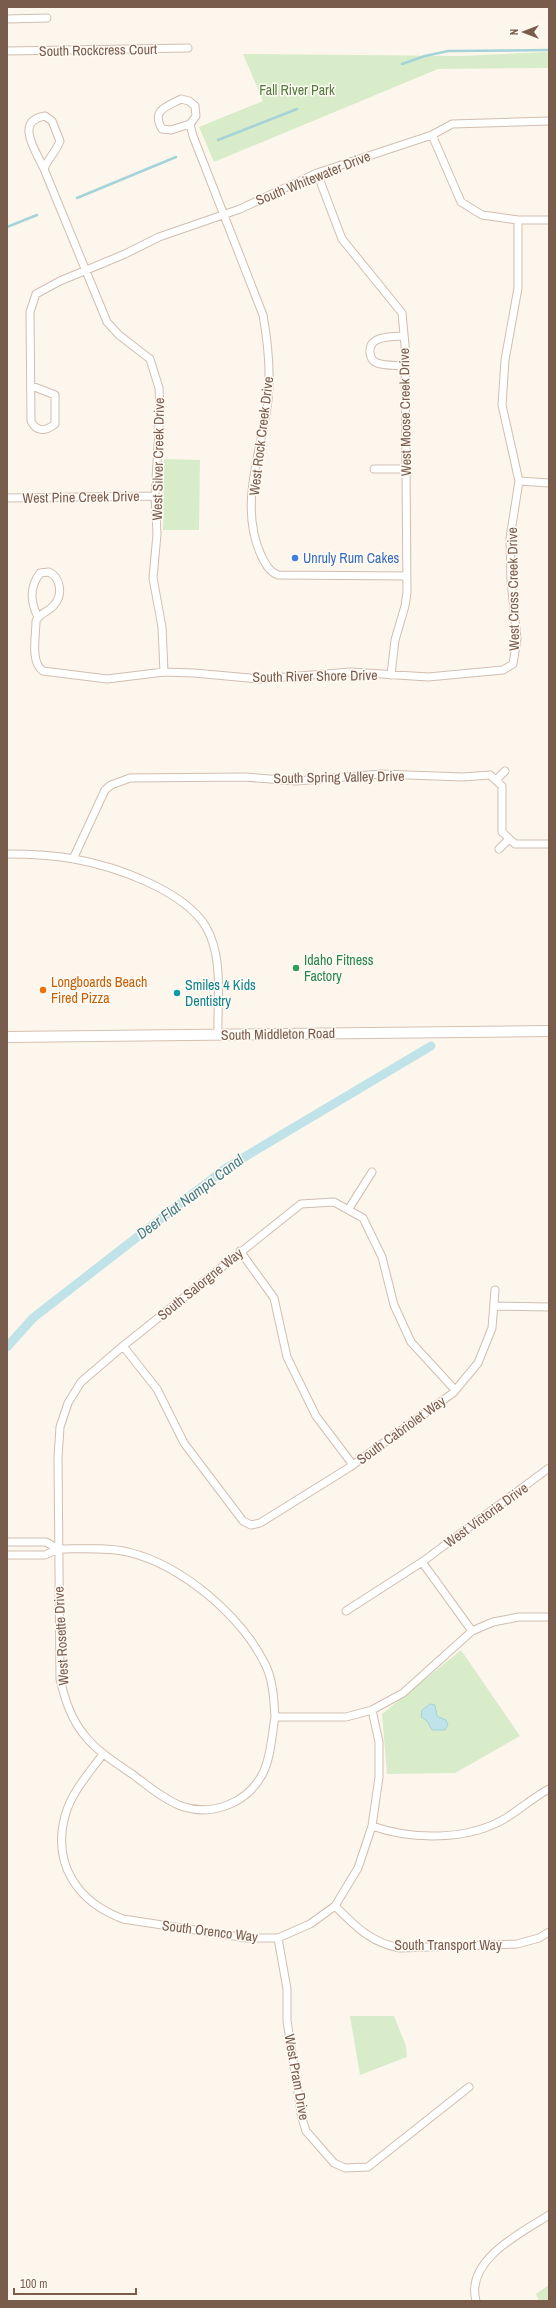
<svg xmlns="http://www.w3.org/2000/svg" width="556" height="2308" font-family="'Archivo Narrow',sans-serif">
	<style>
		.green { fill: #d8ecc9 }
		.water { fill: #bfe3e8; stroke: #a5d3da }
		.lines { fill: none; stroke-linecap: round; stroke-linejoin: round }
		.stream { stroke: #a5d3da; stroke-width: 2.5 }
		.canal { stroke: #bfe3e8; stroke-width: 9 }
		.street-casing { stroke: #d1beb0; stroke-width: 9 }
		.secondary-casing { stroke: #d6c0b0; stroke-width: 12 }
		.street { stroke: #fff; stroke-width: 7 }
		.secondary { stroke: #fff; stroke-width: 10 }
		.shop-dot { fill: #3f7fe0; stroke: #fffaf3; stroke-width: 1.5 }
		.leisure-dot { fill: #2e9e5b; stroke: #fffaf3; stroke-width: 1.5 }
		.food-dot { fill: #e8710a; stroke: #fffaf3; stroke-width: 1.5 }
		.culture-dot { fill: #0f9aa8; stroke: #fffaf3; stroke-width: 1.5 }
		.labels { text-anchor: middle; stroke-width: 3; stroke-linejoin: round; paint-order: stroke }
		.street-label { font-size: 14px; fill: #7a5c4d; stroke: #fffaf3 }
		.park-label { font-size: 14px; fill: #537a41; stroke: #fffaf3 }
		.shop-label { font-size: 14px; fill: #366cbe; stroke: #fffaf3; text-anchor: start }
		.leisure-label { font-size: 14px; fill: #27864d; stroke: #fffaf3; text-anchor: start }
		.food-label { font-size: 14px; fill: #c56008; stroke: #fffaf3; text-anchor: start }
		.culture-label { font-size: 14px; fill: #0d838f; stroke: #fffaf3; text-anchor: start }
		.water-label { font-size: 15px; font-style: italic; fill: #437c86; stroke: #fffaf3 }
	</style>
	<rect width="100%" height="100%" fill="#fdf6ec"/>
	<!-- green -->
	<path class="green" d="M549,52v16l-111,1 -224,93 -15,-35 64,-26 -20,-47 218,2z
		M164,459l36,1 -1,70h-36z
		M461,1650l59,86 -65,37 -68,1 -5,-60z
		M350,2016h44l12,30 1,11 -47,18z
		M549,2285v16h-10l-3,-7z"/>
	<!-- water -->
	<path class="water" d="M430,1704l5,1 2,11 9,4 2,5 -3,5h-13l-5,-9 -6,-4 1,-7z"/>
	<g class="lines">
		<!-- stream -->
		<path class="stream" d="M402,64l23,-8 23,-5 101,-1
			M218,140l79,-31
			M77,198l99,-41
			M7,227l30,-12"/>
		<!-- canal -->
		<path class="canal" d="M7,1347l26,-29 193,-150 205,-122"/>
		<defs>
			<path id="street" d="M7,19l40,-1
				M7,51l181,-3
				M190,124l-19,6 -9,-1c-11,-19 4,-22 19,-30l8,2 6,5 1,10 -6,8 3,12 70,179c5,28 8,56 5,85 -6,51 -30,104 -7,155 4,8 8,17 17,20l129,1
				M44,169c-8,-18 -30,-48 1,-53l7,5 8,20c-4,11 -12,17 -16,28l63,153 12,13 31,24 9,29 1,24 -5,84 2,38 -4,44 9,49 2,45
				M317,173l25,66 60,74 3,32 2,247 -2,14 -10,34 -4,35
				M518,220h31
				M404,336c-12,1 -36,-1 -34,17 1,5 2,8 7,10 8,3 19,2 28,3
				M32,386l23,9v29c-9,7 -18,9 -24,-3l-1,-109 6,-18 24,-13 65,-27 34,-17 81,-28 77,-36 115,-38 20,-11 97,-3
				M374,469h32
				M519,481l30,2
				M7,498l148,-2
				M38,617c-8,-15 -8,-31 2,-44l9,-1c12,6 14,23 5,33 -5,7 -15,8 -18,16 0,15 -6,41 7,50l64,8 57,-7 30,1 66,6 91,-7 77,5 75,-7 10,-6 4,-25 -6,-58 -1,-43 9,-57 -17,-76 3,-45 13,-72v-68l-36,-5 -21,-13 -29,-67
				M496,780l9,-9
				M499,849l10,-10
				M7,854c22,0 45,1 67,5 40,7 110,31 132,68 18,31 11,74 12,108
				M73,859l32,-69 6,-5 19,-7 115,-1 51,4 85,-7 82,3 27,-2 12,11v46l13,12h34
				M348,1210l24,-38
				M240,1251l34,47 13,59 29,59 37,49
				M495,1306l54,1
				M123,1346l34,43 27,54 59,78 8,4 9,-2 90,-56 103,-74 25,-30 14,-35 3,-38
				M7,1542h39l12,7 -13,6h-38
				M58,1549c23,0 47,-2 70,3 54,13 114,64 138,114 7,15 8,34 9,51h71l26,-7 31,-17 69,-62 21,-9 26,-5h30
				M422,1562l50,69
				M346,1611l76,-49 127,-94
				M275,1717c-3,17 -4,40 -12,56 -15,30 -51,44 -82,33 -18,-7 -34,-21 -49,-32 -16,-11 -34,-22 -47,-38 -14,-17 -20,-36 -25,-57l-2,-221 2,-31 8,-24 13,-21 42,-36 178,-142 33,-2 29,16 19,39 12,48 17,37 44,48
				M103,1754c-14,19 -32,39 -38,62 -13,49 13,86 58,103l124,19h31l32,-14 25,-18 23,-38 14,-42 7,-49v-35l-7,-32
				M372,1826c40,14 96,15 134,-8 14,-9 28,-21 43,-29
				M335,1906c20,20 36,37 65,42l117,-4 22,-6 10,-6
				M278,1938l9,51v32l15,97 4,13 28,32 11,5 23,-1 101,-80
				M476,2301c-11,-41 45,-68 73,-86"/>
			<path id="secondary" d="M7,1037l542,-6"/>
		</defs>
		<!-- street casing -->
		<use href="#street" class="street-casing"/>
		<!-- secondary casing -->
		<use href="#secondary" class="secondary-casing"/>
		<!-- street -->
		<use href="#street" class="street"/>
		<!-- secondary -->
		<use href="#secondary" class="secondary"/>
	</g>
	<!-- markers -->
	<circle class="shop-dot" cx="295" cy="558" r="4"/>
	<circle class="leisure-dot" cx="296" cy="968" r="4"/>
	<circle class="food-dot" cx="43" cy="990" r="4"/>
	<circle class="culture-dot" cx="177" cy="993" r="4"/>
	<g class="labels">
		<!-- street labels -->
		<g class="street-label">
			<text transform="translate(98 50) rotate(-1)" y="5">South Rockcress Court</text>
			<text transform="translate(313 178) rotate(-22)" y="5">South Whitewater Drive</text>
			<text transform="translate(405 412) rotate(-91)" y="5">West Moose Creek Drive</text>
			<text transform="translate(261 436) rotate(-83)" y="5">West Rock Creek Drive</text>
			<text transform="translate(158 459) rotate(-89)" y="5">West Silver Creek Drive</text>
			<text transform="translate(81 497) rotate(-1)" y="5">West Pine Creek Drive</text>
			<text transform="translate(513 589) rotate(-91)" y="5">West Cross Creek Drive</text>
			<text transform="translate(315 676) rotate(-1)" y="5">South River Shore Drive</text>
			<text transform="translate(339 777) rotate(-1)" y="5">South Spring Valley Drive</text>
			<text transform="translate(278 1034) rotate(-1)" y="5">South Middleton Road</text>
			<text transform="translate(200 1284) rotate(-39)" y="5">South Salorgne Way</text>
			<text transform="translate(401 1430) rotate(-36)" y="5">South Cabriolet Way</text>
			<text transform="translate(486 1515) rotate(-36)" y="5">West Victoria Drive</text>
			<text transform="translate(61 1636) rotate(-93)" y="5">West Rosette Drive</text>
			<text transform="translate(210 1931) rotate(7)" y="5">South Orenco Way</text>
			<text x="448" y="1950">South Transport Way</text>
			<text transform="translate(297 2077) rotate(80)" y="5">West Pram Drive</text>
		</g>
		<!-- park labels -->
		<g class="park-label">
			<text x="297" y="95">Fall River Park</text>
		</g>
		<!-- shop labels -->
		<g class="shop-label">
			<text x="303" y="563">Unruly Rum Cakes</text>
		</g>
		<!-- leisure labels -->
		<g class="leisure-label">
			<text x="304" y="965">Idaho Fitness<tspan x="304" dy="16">Factory</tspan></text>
		</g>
		<!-- food labels -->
		<g class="food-label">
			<text x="51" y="987">Longboards Beach<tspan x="51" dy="16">Fired Pizza</tspan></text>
		</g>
		<!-- culture labels -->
		<g class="culture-label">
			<text x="185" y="990">Smiles 4 Kids<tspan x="185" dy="16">Dentistry</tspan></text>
		</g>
		<!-- water labels -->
		<g class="water-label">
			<text transform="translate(190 1197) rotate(-37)" y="5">Deer Flat Nampa Canal</text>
		</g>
	</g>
	<!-- border -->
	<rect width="556" height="2308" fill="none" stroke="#7a5c4d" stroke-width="16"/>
	<!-- north arrow -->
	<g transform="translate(524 32) rotate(270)" stroke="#fffaf3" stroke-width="3" paint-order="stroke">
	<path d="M0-3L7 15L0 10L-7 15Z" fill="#7a5c4d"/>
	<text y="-6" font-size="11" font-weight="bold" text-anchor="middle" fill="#7a5c4d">N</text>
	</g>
	<!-- scale -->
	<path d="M14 2288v6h122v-6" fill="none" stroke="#7a5c4d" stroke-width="2"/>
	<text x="20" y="2288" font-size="12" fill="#7a5c4d" stroke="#fffaf3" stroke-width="3" paint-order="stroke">100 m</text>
</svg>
